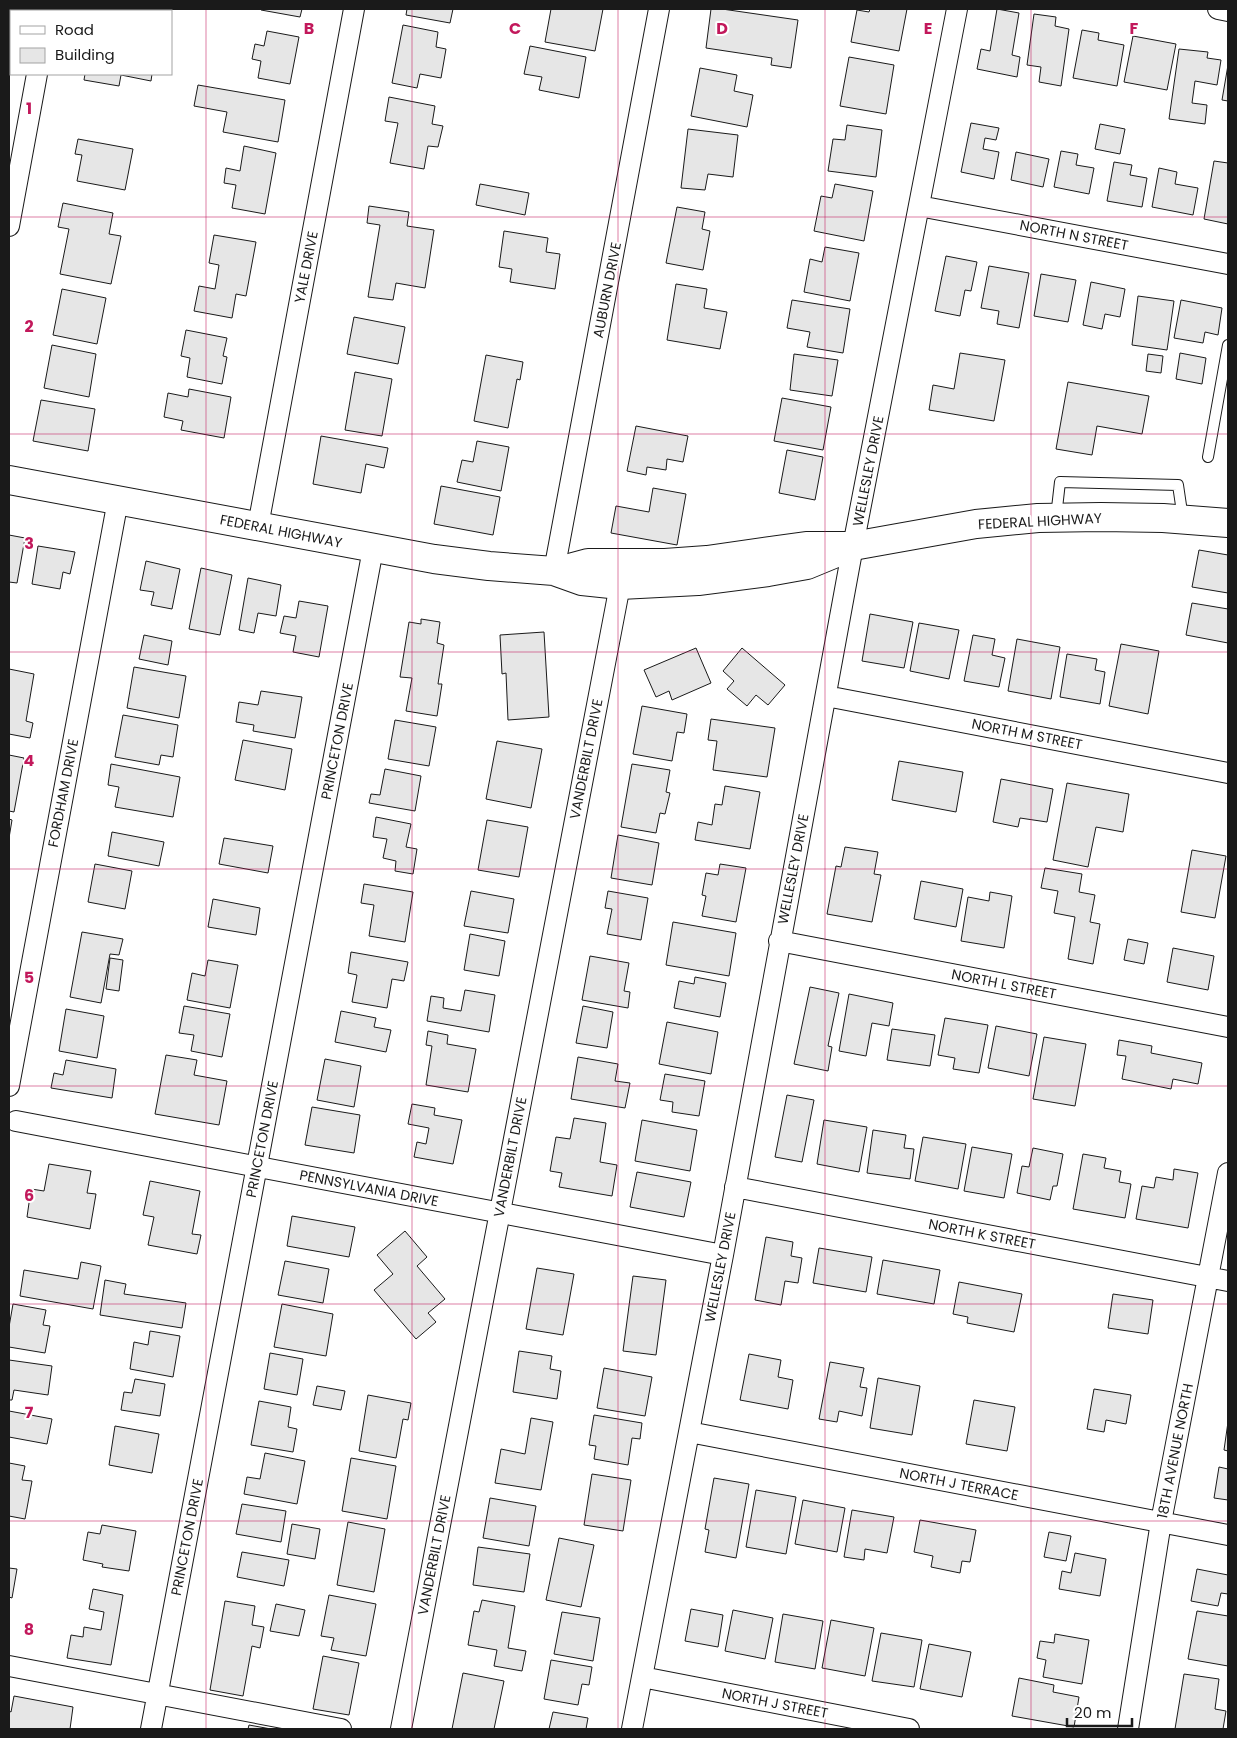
<svg xmlns="http://www.w3.org/2000/svg" width="1237" height="1738" font-family="Poppins,sans-serif">
	<style>
		.building { fill: #e6e6e6; stroke: #1a1a1a }
		.lines { fill: none; stroke-linecap: round; stroke-linejoin: round }
		.service-casing { stroke: #1a1a1a; stroke-width: 12 }
		.minor-casing { stroke: #1a1a1a; stroke-width: 22 }
		.secondary-casing { stroke: #1a1a1a; stroke-width: 30 }
		.service { stroke: #fff; stroke-width: 10 }
		.minor { stroke: #fff; stroke-width: 20 }
		.secondary { stroke: #fff; stroke-width: 28 }
		.grid { fill: none; stroke: #c2185b; stroke-width: 1; stroke-opacity: 0.55 }
		.labels { text-anchor: middle; stroke-width: 4; stroke-linejoin: round; paint-order: stroke }
		.street-label { font-size: 14px; fill: #1a1a1a; stroke: #fff }
		.grid-label { font-size: 16px; text-anchor: middle; font-weight: bold; fill: #c2185b; stroke: #fff; stroke-width: 4; stroke-linejoin: round; paint-order: stroke }
	</style>
	<rect width="100%" height="100%" fill="#fff"/>
	<!-- building -->
	<path class="building" d="M113,9h52v2h-52z
		M261,9h41l-2,8 -39,-7z
		M407,9h46l-3,14 -44,-8z
		M551,9h52l-8,42 -50,-9z
		M711,9h11l76,11 -7,48 -20,-3 1,-7 -66,-10z
		M870,9h37l-8,42 -48,-9 6,-32 12,2z
		M997,9l22,4 -7,42 8,2 -3,20 -40,-8 4,-20 9,2z
		M1034,14l22,3 -1,9 14,3 -8,57 -22,-4 2,-15 -14,-2z
		M403,25l35,7 -2,15 10,2 -5,29 -21,-4 -3,14 -25,-5z
		M1082,30l17,3 -1,7 26,5 -7,41 -44,-8z
		M267,31l32,6 -9,47 -32,-6 3,-17 -9,-2 3,-15 9,2z
		M1133,36l43,8 -9,46 -43,-8z
		M530,46l56,11 -7,41 -40,-8 3,-13 -18,-3z
		M1179,49l29,3 -1,6 14,2 -4,25 -22,-4 -3,22 15,2 -2,19 -36,-5z
		M849,57l45,8 -8,49 -46,-8z
		M1228,65v36l-6,-1z
		M700,68l37,7 -3,16 19,4 -6,32 -56,-11z
		M85,74h67l-1,7 -30,-6 -2,11 -35,-6z
		M198,85l87,15 -7,42 -55,-10 4,-20 -33,-6z
		M389,97l46,9 -3,18 11,2 -5,21 -10,-1 -4,23 -34,-6 8,-40 -13,-2z
		M971,123l28,5 -3,12 -11,-2 -2,11 16,3 -5,27 -33,-7z
		M1100,124l25,5 -5,25 -25,-5z
		M847,125l35,5 -6,47 -48,-6 5,-32 12,1z
		M688,129l50,6 -5,42 -25,-3 -3,16 -24,-2z
		M78,139l55,10 -8,41 -48,-9 5,-26 -7,-1z
		M244,146l32,7 -11,61 -33,-6 4,-23 -12,-2 2,-15 14,3z
		M1061,151l17,3 -2,11 18,3 -5,26 -35,-7z
		M1016,152l33,7 -6,28 -32,-7z
		M1214,161l14,2v61l-24,-5z
		M1114,162l18,3 -2,10 17,3 -5,29 -35,-6z
		M1159,168l18,4 -2,12 23,4 -5,27 -41,-8z
		M480,184l49,9 -4,22 -49,-10z
		M835,184l38,7 -9,50 -50,-10 7,-35 11,2z
		M63,203l50,10 -4,21 12,2 -10,48 -51,-10 9,-45 -11,-2z
		M369,206l40,6 -2,14 27,4 -9,58 -29,-5 -3,17 -25,-3 12,-72 -13,-2z
		M677,207l28,5 -3,17 8,2 -7,39 -37,-7z
		M504,231l44,7 -2,14 14,2 -5,35 -45,-7 2,-13 -13,-2z
		M214,235l42,7 -10,54 -10,-2 -4,24 -38,-7 5,-25 16,3 4,-24 -10,-2z
		M825,247l34,6 -9,48 -46,-9 6,-33 12,3z
		M946,256l31,6 -6,29 -6,-1 -5,26 -25,-5z
		M989,266l40,7 -10,55 -22,-4 2,-13 -18,-3z
		M1041,274l35,6 -8,42 -34,-6z
		M1091,282l34,7 -5,28 -15,-3 -3,15 -19,-4z
		M676,284l31,5 -3,19 23,4 -7,37 -53,-9z
		M62,289l44,9 -9,46 -44,-9z
		M1138,296l36,5 -7,49 -35,-5z
		M792,300l58,9 -7,44 -36,-6 3,-15 -23,-4z
		M1181,300l41,8 -4,27 -13,-3 -2,11 -29,-5z
		M354,317l51,10 -7,37 -51,-10z
		M186,330l41,8 -4,18 4,1 -5,27 -35,-7 3,-19 -9,-2z
		M52,345l44,9 -7,43 -45,-9z
		M960,353l45,7 -11,61 -65,-11 4,-25 21,4z
		M1180,353l26,5 -4,26 -26,-5z
		M794,354l44,6 -6,36 -42,-6z
		M1148,354l15,2 -2,17 -15,-2z
		M486,355l37,7 -3,18 -3,-1 -9,49 -34,-7z
		M355,372l37,7 -10,57 -37,-6z
		M1068,382l81,14 -7,38 -45,-8 -5,29 -36,-6z
		M189,389l42,8 -7,41 -43,-8 2,-9 -19,-4 4,-24 20,4z
		M782,398l49,9 -8,43 -49,-9z
		M41,400l54,9 -7,42 -55,-10z
		M636,426l52,10 -5,26 -16,-3 -1,11 -19,-3 -1,8 -19,-4z
		M321,436l67,12 -4,20 -18,-4 -5,29 -48,-9z
		M477,441l32,6 -8,44 -44,-9 5,-22 11,2z
		M787,450l36,7 -8,43 -36,-7z
		M441,486l59,11 -7,38 -59,-11z
		M653,488l33,6 -9,51 -66,-12 5,-27 33,6z
		M9,535l16,3 -8,45 -8,-1z
		M38,546l37,6 -5,22 -7,-2 -3,17 -28,-5z
		M1199,550l29,5v38l-36,-6z
		M146,561l34,8 -8,40 -21,-4 3,-13 -14,-2z
		M201,568l31,7 -12,60 -31,-6z
		M248,578l33,7 -5,31 -18,-3 -4,20 -15,-3z
		M299,601l29,5 -9,51 -26,-5 3,-16 -16,-3 4,-17 12,2z
		M1192,603l36,6v34l-42,-8z
		M870,614l43,8 -9,46 -42,-7z
		M421,619l19,3 -3,21 7,2 -6,39h4l-5,32 -31,-5 6,-33 -12,-1 9,-55 12,2z
		M919,623l40,7 -10,49 -39,-8z
		M544,632l5,85 -41,3 -2,-47 -4,1 -2,-39z
		M144,635l28,6 -4,24 -29,-6z
		M973,635l22,4 -3,16 13,3 -6,29 -35,-6z
		M1017,639l43,8 -9,52 -43,-8z
		M1121,644l38,7 -11,63 -39,-8z
		M696,648l15,35 -39,17 -3,-9 -13,6 -12,-27z
		M742,648l43,37 -17,20 -12,-10 -9,11 -20,-17 7,-8 -11,-10z
		M1067,654l30,5 -2,11 10,2 -5,32 -40,-7z
		M134,667l52,9 -7,42 -52,-10z
		M9,669l25,5 -8,47 7,2 -3,15 -21,-4z
		M261,691l41,6 -7,41 -42,-7 1,-6 -18,-3 3,-20 19,3z
		M642,706l45,8 -3,19 -7,-1 -5,29 -39,-7z
		M123,715l55,10 -5,32 -12,-2 -2,10 -44,-8z
		M711,719l64,9 -8,49 -54,-7 4,-29 -9,-1z
		M395,720l41,7 -7,39 -41,-7z
		M243,740l49,9 -7,41 -50,-10z
		M497,741l45,8 -11,59 -45,-9z
		M9,755l15,3 -10,54 -5,-1z
		M899,761l64,11 -7,40 -64,-12z
		M111,764l69,13 -7,40 -58,-10 4,-20 -11,-2z
		M632,764l38,6 -4,22 4,1 -5,21 -5,-1 -4,20 -35,-6z
		M385,769l36,7 -6,35 -46,-8 2,-9 9,1z
		M1001,779l52,10 -6,33 -27,-4 -2,9 -25,-5z
		M1067,783l62,11 -6,38 -27,-5 -8,40 -35,-7z
		M725,786l35,6 -10,57 -55,-9 3,-18 14,3 3,-21 7,1z
		M376,817l35,7 -5,23 11,2 -4,25 -18,-3 1,-10 -13,-3 4,-19 -14,-2z
		M9,819l3,1 -3,18z
		M487,820l41,7 -9,50 -41,-7z
		M112,832l52,10 -5,24 -51,-10z
		M618,835l41,8 -7,42 -41,-7z
		M224,838l49,8 -5,27 -49,-9z
		M845,847l33,5 -4,22 7,1 -9,47 -45,-8 9,-48 5,1z
		M1192,850l34,6 -11,62 -34,-6z
		M95,864l37,7 -7,38 -37,-7z
		M720,864l26,4 -10,54 -34,-6 4,-20 -4,-1 4,-22 12,2z
		M1045,868l37,6 -3,18 16,3 -5,27 10,2 -7,40 -25,-5 7,-42 -21,-4 4,-22 -17,-3z
		M921,881l42,8 -7,38 -42,-8z
		M364,884l49,8 -8,50 -36,-6 5,-31 -13,-2z
		M471,891l43,8 -6,34 -44,-7z
		M608,891l40,7 -7,42 -34,-6 5,-25 -7,-1z
		M990,892l22,4 -8,52 -43,-7 7,-44 21,4z
		M213,899l47,9 -4,27 -48,-8z
		M673,922l63,11 -7,43 -63,-11z
		M82,932l41,7 -4,16 -9,-1 -9,49 -31,-6z
		M470,934l35,7 -6,35 -35,-6z
		M1128,939l20,4 -4,21 -20,-4z
		M1173,948l41,8 -6,34 -41,-8z
		M351,952l57,10 -4,19 -12,-2 -5,29 -35,-6 5,-27 -9,-2z
		M590,956l39,7 -5,28 6,1 -2,16 -46,-8z
		M110,958l13,2 -4,31 -13,-2z
		M208,960l30,5 -8,43 -43,-8 5,-27 13,3z
		M695,977l31,6 -6,34 -46,-9 5,-27 15,3z
		M810,987l29,6 -11,53 4,1 -4,24 -34,-7z
		M465,990l30,5 -6,37 -62,-11 4,-25 13,2 -1,10 18,3z
		M849,994l44,9 -4,23 -17,-3 -6,33 -27,-5z
		M184,1006l46,8 -8,43 -31,-6 3,-16 -15,-2z
		M583,1006l30,6 -6,36 -31,-5z
		M66,1009l38,7 -7,42 -38,-7z
		M341,1011l35,7 -2,9 17,3 -5,22 -51,-10z
		M945,1018l43,7 -9,48 -26,-4 2,-11 -17,-3z
		M667,1022l51,10 -7,42 -52,-10z
		M996,1026l41,8 -8,42 -41,-8z
		M892,1029l43,6 -5,31 -43,-6z
		M428,1031l20,4 -1,9 29,5 -8,43 -42,-7 6,-39 -6,-1z
		M1044,1037l42,7 -11,62 -42,-7z
		M1119,1040l33,6 -1,7 51,10 -4,21 -25,-5 -2,10 -49,-10 4,-23 -9,-1z
		M166,1055l31,5 -3,15 33,6 -8,44 -64,-11z
		M578,1057l40,7 -3,17 15,2 -5,25 -54,-9z
		M325,1059l36,7 -7,41 -37,-7z
		M66,1060l50,9 -4,29 -61,-10 3,-15 9,2z
		M665,1074l40,7 -6,35 -27,-4 1,-10 -13,-2z
		M787,1095l27,5 -12,62 -27,-5z
		M412,1104l23,4 -1,7 28,5 -9,44 -39,-7 3,-15 9,2 3,-16 -21,-4z
		M312,1107l48,8 -6,38 -49,-8z
		M574,1118l32,5 -6,39 17,3 -5,31 -53,-9 3,-14 -12,-2 6,-34 14,2z
		M642,1120l55,10 -7,41 -55,-10z
		M824,1120l43,7 -8,45 -42,-8z
		M873,1130l33,5 -2,13 10,1 -4,30 -43,-6z
		M923,1137l43,7 -8,45 -43,-8z
		M972,1147l40,7 -8,44 -40,-7z
		M1033,1148l30,6 -6,32h-4l-3,14 -33,-7 5,-27 7,1z
		M1083,1154l23,4 -2,10 17,3 -2,11 12,2 -6,34 -52,-9z
		M49,1164l42,7 -4,22 9,1 -6,35 -63,-12 4,-28 13,2z
		M1174,1169l24,4 -10,55 -52,-9 6,-33 12,2 2,-11 17,3z
		M637,1172l54,10 -7,35 -54,-10z
		M150,1181l50,10 -8,43 9,1 -4,19 -49,-9 6,-28 -11,-2z
		M292,1216l63,11 -6,30 -62,-11z
		M405,1231l22,26 -10,9 28,33 -17,14 8,9 -20,17 -42,-49 19,-16 -16,-19z
		M766,1237l27,5 -2,14 11,2 -4,25 -13,-2 -4,24 -26,-5z
		M819,1248l53,9 -6,35 -53,-9z
		M883,1260l57,10 -6,34 -57,-10z
		M285,1261l44,8 -6,34 -45,-8z
		M81,1262l20,4 -8,43 -73,-13 4,-26 54,9z
		M537,1268l37,6 -11,61 -37,-6z
		M633,1276l33,4 -10,75 -33,-4z
		M105,1280l21,4 -2,10 62,9 -4,25 -82,-13z
		M959,1282l63,12 -8,38 -47,-9 1,-6 -15,-3z
		M1113,1294l40,6 -5,34 -40,-6z
		M13,1304l33,6 -3,15 7,1 -5,27 -36,-6v-20z
		M282,1304l51,10 -7,42 -52,-9z
		M150,1331l30,5 -7,41 -43,-8 4,-27 14,3z
		M519,1351l33,5 -2,13 11,2 -4,28 -44,-7z
		M270,1353l33,6 -6,36 -33,-6z
		M749,1354l32,6 -3,17 15,3 -5,29 -48,-9z
		M9,1360l43,6 -4,29 -34,-5 -2,10h-3z
		M830,1362l34,6 -4,19 7,1 -5,28 -23,-5 -2,11 -18,-3z
		M604,1368l48,9 -7,39 -48,-8z
		M878,1378l42,8 -8,49 -42,-7z
		M135,1379l30,5 -5,32 -39,-6 3,-18 8,1z
		M317,1386l28,5 -4,19 -28,-5z
		M1094,1389l37,6 -5,29 -20,-4 -2,12 -17,-3z
		M368,1395l43,8 -3,17 -5,-1 -7,39 -37,-7z
		M974,1400l41,7 -8,44 -41,-7z
		M259,1401l32,6 -3,20 9,2 -4,23 -42,-7z
		M9,1411l43,8 -5,25 -38,-7z
		M594,1415l48,8 -2,16 -8,-1 -4,27 -34,-6 2,-13 -7,-1z
		M531,1418l22,4 -12,68 -46,-7 6,-34 24,5z
		M1228,1422v29l-4,-1z
		M115,1426l44,8 -7,39 -43,-8z
		M265,1453l40,8 -8,43 -53,-10 3,-17 13,2z
		M351,1458l45,8 -9,53 -45,-8z
		M9,1463l16,3 -3,14 10,1 -7,38 -16,-3z
		M1219,1467l9,2v31l-14,-2z
		M592,1474l39,6 -8,51 -39,-6z
		M714,1478l35,6 -13,74 -31,-6 4,-22 -4,-1z
		M756,1490l40,7 -10,57 -40,-7z
		M490,1498l46,8 -7,40 -46,-8z
		M803,1500l42,8 -8,44 -42,-8z
		M242,1504l44,7 -5,31 -45,-8z
		M852,1510l42,7 -7,36 -22,-4 -1,11 -20,-3z
		M920,1520l56,10 -6,32 -8,-1 -2,12 -29,-6 2,-11 -19,-4z
		M348,1522l37,7 -11,63 -37,-7z
		M292,1524l28,5 -5,30 -28,-5z
		M102,1525l34,6 -7,40 -27,-4 1,-3 -20,-4 5,-28 12,2z
		M1049,1532l22,4 -5,25 -22,-4z
		M559,1538l35,7 -13,62 -35,-7z
		M478,1547l52,7 -6,38 -51,-7z
		M242,1552l47,8 -5,26 -47,-9z
		M1075,1553l31,6 -6,37 -41,-7 3,-18 9,2z
		M9,1568l8,1 -5,29 -3,-1z
		M1197,1569l31,6v19l-7,-1 -3,13 -27,-5z
		M93,1589l30,6 -12,70 -44,-7 4,-23 12,2 1,-10 17,3 3,-18 -15,-3z
		M329,1595l47,9 -10,52 -35,-6 3,-12 -13,-2z
		M482,1600l33,6 -7,42 18,3 -4,20 -28,-5 3,-16 -29,-5 6,-34 5,1z
		M225,1601l30,5 -3,19 12,2 -4,21 -8,-2 -9,50 -33,-6z
		M276,1604l29,6 -6,26 -29,-5z
		M691,1609l32,6 -5,32 -33,-6z
		M733,1610l40,8 -8,41 -40,-8z
		M1197,1611l31,5v50l-40,-7z
		M562,1612l38,6 -7,43 -39,-7z
		M783,1614l40,7 -8,48 -40,-7z
		M831,1620l43,8 -9,48 -43,-8z
		M881,1633l41,7 -8,47 -42,-6z
		M1055,1634l34,6 -7,44 -39,-7 3,-17 -9,-2 3,-17 14,2z
		M929,1644l42,8 -9,45 -42,-8z
		M323,1656l36,7 -10,52 -36,-6z
		M551,1660l41,7 -3,18 -7,-1 -4,21 -34,-6z
		M463,1673l41,8 -10,48h-42z
		M1184,1674l35,5 -4,30 11,2 -3,18h-48z
		M1019,1678l35,7 -1,7 26,5 -5,30 -62,-11z
		M14,1696l59,11 -3,22h-61v-18l2,1z
		M553,1712l35,6 -2,11h-37z
		M249,1725l22,4h-23z"/>
	<g class="lines">
		<defs>
			<path id="service" d="M1208,457l20,-112
				M1056,517l4,-35 118,3 5,34"/>
			<path id="minor" d="M1218,9l10,2
				M49,11v-2
				M919,206l309,58
				M9,226l28,-152
				M258,526l96,-517
				M554,571l105,-562
				M826,696l402,77
				M779,941l449,86
				M9,1086l109,-586
				M16,1121l707,134
				M735,1187l493,94
				M689,1432l539,103
				M9,1666l332,63
				M642,1677l267,52
				M151,1729l222,-1180
				M401,1729l219,-1144
				M632,1729l91,-474 130,-709 104,-537
				M1128,1729l33,-207 67,-349"/>
			<path id="secondary" d="M9,480l425,79 55,7 65,5 28,10 38,4 78,-4 70,-9 39,-7 46,-19
				M562,570l26,-7h77l42,-3 99,-14h47l123,-22 62,-6 63,-1 62,1 65,5"/>
		</defs>
		<!-- service casing -->
		<use href="#service" class="service-casing"/>
		<!-- minor casing -->
		<use href="#minor" class="minor-casing"/>
		<!-- secondary casing -->
		<use href="#secondary" class="secondary-casing"/>
		<!-- service -->
		<use href="#service" class="service"/>
		<!-- minor -->
		<use href="#minor" class="minor"/>
		<!-- secondary -->
		<use href="#secondary" class="secondary"/>
	</g>
	<!-- grid -->
	<path class="grid" d="M206,9v1720M412,9v1720M618,9v1720M825,9v1720M1031,9v1720M9,217h1219M9,434h1219M9,652h1219M9,869h1219M9,1086h1219M9,1304h1219M9,1521h1219"/>
	<g class="labels">
		<!-- street labels -->
		<g class="street-label">
			<text transform="translate(1074 235) rotate(11)" y="5">NORTH N STREET</text>
			<text transform="translate(306 267) rotate(-79)" y="5">YALE DRIVE</text>
			<text transform="translate(607 290) rotate(-79)" y="5">AUBURN DRIVE</text>
			<text transform="translate(868 471) rotate(-79)" y="5">WELLESLEY DRIVE</text>
			<text transform="translate(1040 521) rotate(-3)" y="5">FEDERAL HIGHWAY</text>
			<text transform="translate(281 531) rotate(11)" y="5">FEDERAL HIGHWAY</text>
			<text transform="translate(1027 734) rotate(11)" y="5">NORTH M STREET</text>
			<text transform="translate(337 741) rotate(-79)" y="5">PRINCETON DRIVE</text>
			<text transform="translate(586 759) rotate(-79)" y="5">VANDERBILT DRIVE</text>
			<text transform="translate(63 793) rotate(-79)" y="5">FORDHAM DRIVE</text>
			<text transform="translate(793 869) rotate(-79)" y="5">WELLESLEY DRIVE</text>
			<text transform="translate(1004 984) rotate(11)" y="5">NORTH L STREET</text>
			<text transform="translate(262 1139) rotate(-79)" y="5">PRINCETON DRIVE</text>
			<text transform="translate(510 1157) rotate(-79)" y="5">VANDERBILT DRIVE</text>
			<text transform="translate(369 1188) rotate(11)" y="5">PENNSYLVANIA DRIVE</text>
			<text transform="translate(982 1234) rotate(11)" y="5">NORTH K STREET</text>
			<text transform="translate(720 1267) rotate(-79)" y="5">WELLESLEY DRIVE</text>
			<text transform="translate(1175 1451) rotate(-79)" y="5">18TH AVENUE NORTH</text>
			<text transform="translate(959 1484) rotate(11)" y="5">NORTH J TERRACE</text>
			<text transform="translate(187 1537) rotate(-79)" y="5">PRINCETON DRIVE</text>
			<text transform="translate(434 1555) rotate(-79)" y="5">VANDERBILT DRIVE</text>
			<text transform="translate(775 1703) rotate(11)" y="5">NORTH J STREET</text>
		</g>
	</g>
	<g class="grid-label">
		<text x="309" y="34">B</text>
		<text x="515" y="34">C</text>
		<text x="722" y="34">D</text>
		<text x="928" y="34">E</text>
		<text x="1134" y="34">F</text>
		<text x="29" y="114">1</text>
		<text x="29" y="332">2</text>
		<text x="29" y="549">3</text>
		<text x="29" y="766">4</text>
		<text x="29" y="983">5</text>
		<text x="29" y="1201">6</text>
		<text x="29" y="1418">7</text>
		<text x="29" y="1635">8</text>
	</g>
	<!-- border -->
	<rect width="1237" height="1738" fill="none" stroke="#1a1a1a" stroke-width="20"/>
	<!-- legend -->
	<rect x="10" y="10" width="162" height="65" fill="#ffffff" stroke="#a3a3a3"/>
	<rect x="20" y="26" width="25" height="8" fill="#ffffff" stroke="#a3a3a3"/>
	<text x="55" y="35" font-size="15" fill="#1a1a1a">Road</text>
	<rect x="20" y="48" width="25" height="15" fill="#e6e6e6" stroke="#a3a3a3"/>
	<text x="55" y="60" font-size="15" fill="#1a1a1a">Building</text>
	<!-- scale -->
	<path d="M1067 1718v8h65v-8" fill="none" stroke="#1a1a1a" stroke-width="2.5"/>
	<text x="1074" y="1718" font-size="15" fill="#1a1a1a" stroke="#ffffff" stroke-width="4" paint-order="stroke">20 m</text>
</svg>
